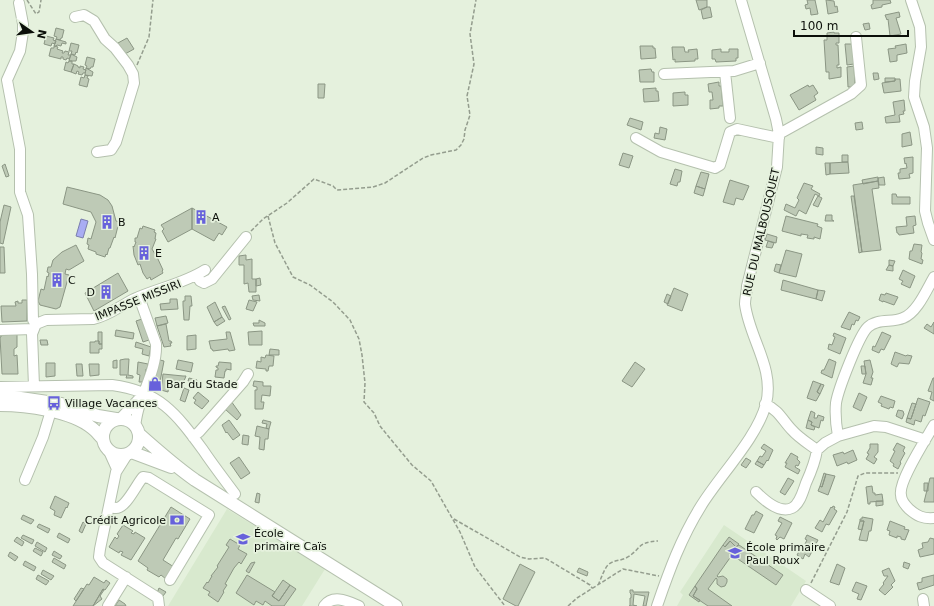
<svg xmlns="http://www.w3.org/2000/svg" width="934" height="606" font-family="'DejaVu Sans',sans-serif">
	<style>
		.built { fill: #d8e9ce }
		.water { fill: #a9adf3; stroke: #7a7ead }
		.building { fill: #becab6; stroke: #8b9684 }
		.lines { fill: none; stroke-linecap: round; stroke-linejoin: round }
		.minor-casing { stroke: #b5c1ae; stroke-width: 12 }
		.major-casing { stroke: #b5c1ae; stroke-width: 14 }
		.path { stroke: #949d8e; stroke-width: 1.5; stroke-dasharray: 4 2; stroke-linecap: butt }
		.minor { stroke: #fff; stroke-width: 10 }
		.major { stroke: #fff; stroke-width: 12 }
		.labels { text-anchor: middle; stroke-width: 3.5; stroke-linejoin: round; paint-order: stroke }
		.poi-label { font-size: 11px; fill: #0b0f09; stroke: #e5f1dd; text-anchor: start }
		.street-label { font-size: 11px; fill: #0b0f09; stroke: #e5f1dd }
	</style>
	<rect width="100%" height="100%" fill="#e5f1dd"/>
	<!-- built -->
	<path class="built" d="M227,509l98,60 -23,37h-134z
		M724,525l82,56 -15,25h-114l6,-11 -3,-3z"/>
	<!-- water -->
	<path class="water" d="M81,219l7,2 -5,17 -7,-2z"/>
	<!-- building -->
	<path class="building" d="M696,0h11v7l-8,3z
		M807,0h8l3,14 -7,1 -1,-7 -4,1 -1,-4 3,-1z
		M826,0l8,1 1,6 2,-1 1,6 -10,2z
		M873,0h17l1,3 -9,2v2l-10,2 -1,-4 2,-1z
		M707,7h3l2,10 -9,2 -2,-9z
		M899,12l1,5 -4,1 5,16 -11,2 -2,-17 -1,1 -2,-5z
		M869,23l1,6 -5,1 -2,-6z
		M56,28l8,2 -2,8h-1l-1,2 -4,-1 1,-2 -3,-1z
		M834,32v1h5v10h-3v2h2l1,20h-2v3l4,-1v10l-12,2v-7h-3l-2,-32h3v-7z
		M46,36l8,2 -1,2 3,1 -1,3 -3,-1 -1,3 -7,-2z
		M127,38l7,11 -9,5 -7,-11z
		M56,39l10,3v2l-4,-1 -1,3 -4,-1 -1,1h-2z
		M71,43l8,2 -2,8 -1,-1 -1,3 -4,-1 1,-3h-3z
		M845,44h8l1,20 -7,1z
		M906,44l1,9 -10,2v6l-7,1 -2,-13 8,-1 -1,-2z
		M54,46l4,1 -1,2 6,2 -1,2h2l1,-2 4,1 -1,3h3l-2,4 -2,-1 -1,2 -3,-1v-2h-2v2l-12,-3 2,-8h3z
		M640,46h13v2h2l1,10 -15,1z
		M672,47h12l1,5h4l-1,-2 9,-1 1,10h-3v2l-20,1v-3l-2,1z
		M721,49v3h8v-3h9v9h-2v3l-20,1 -1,-3h-3v-9z
		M71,54l6,3 -1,4h-7z
		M87,57l8,2 -2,8h-2l-1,2 -4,-1 1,-2 -2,-1z
		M69,61h3v3h2l-3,8 -7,-2 2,-8 2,1z
		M74,64l4,2v1l2,1v-2l4,1 -1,2 3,1 -1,3h-2l-1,2 -4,-1 1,-2 -2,-1 -1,3 -5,-2z
		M854,66l1,21h-7l-1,-20z
		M86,68l7,4 -1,4 -7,-1z
		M651,69l1,3h2v10h-14l-1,-12z
		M873,73h5l1,6 -5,1z
		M85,75l3,1 -1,2 2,1 -2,8 -8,-2 2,-8 3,1z
		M885,78h10v3l-10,1z
		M895,79h5l1,12 -17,2 -2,-10 13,-2z
		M719,82v4h2l2,20h-4v2l-9,1v-9h3l-1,-8h-3l-1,-8z
		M318,84h7l-1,14h-6z
		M808,85l1,2 4,-2 5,8 -4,3 2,4 -17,10 -9,-15z
		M656,88v3h2l1,10 -15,1 -1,-13z
		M685,92v3h3v10l-15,1v-13z
		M904,100l1,11h-2l1,3 -5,1 1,7 -14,1 -1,-6 10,-2 -2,-13z
		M630,118l13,4 -2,8 -14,-5z
		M862,122l1,7 -7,1 -1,-7z
		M660,127l7,2 -2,11 -11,-2 1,-5 4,1z
		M910,132l2,13 -10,2v-13z
		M816,147l7,1v7l-7,-1z
		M623,153l10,3 -4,12 -10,-3z
		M842,155h6v7h-6z
		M913,157v16l-4,1 1,4 -11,1 -1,-6h2v-4l7,-1 -1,-5 -1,1 -1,-6z
		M848,162l1,11 -19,1v-11z
		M825,163h5v11l-4,1z
		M5,164l4,12 -3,1 -4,-11z
		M675,169l7,2 -2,11h-2l-1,4 -7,-2z
		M701,172l8,2 -4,15 -9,-3z
		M878,177v4l-15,3 -1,-4z
		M884,177l1,8h-6l-1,-7z
		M730,180l19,6 -6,14 -7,-2 -2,7 -11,-3z
		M878,181l1,7 -7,1 9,61 -19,2 -9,-67z
		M804,183l9,3 -2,3 9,5 -1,2 -4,-2 -9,20 -7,-4 -3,6 -12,-6 2,-6 9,4 4,-8 -2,-2z
		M696,186l9,3 -2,7 -9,-3z
		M67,187l33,8 8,5 4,6 4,15 3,1 -4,16 -1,-1 -4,11h-1l-2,7 -1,-1 -1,3 -9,-3v-2l-8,-3 1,-4 -2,-1 1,-6 3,1 5,-17 -5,-10 -28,-8z
		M892,194h4l1,3h13v7h-18z
		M818,196l4,2 -4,9 -5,-2z
		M851,196h3l8,56 -3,1z
		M4,205l7,2 -8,37 -3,-1v-21z
		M192,208l35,19 -5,8 -3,-2 -5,8 -22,-12z
		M192,208v21l-24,13 -6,-11 2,-2 -3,-4z
		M826,215h6v5l2,1h-9z
		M786,216l32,8 -1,2 5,2 -2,11 -6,-2v2l-7,-1 1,-3 -7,-1v2l-19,-5z
		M915,216l1,9 -3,1 1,7 -15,2 -1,-2h-1l-1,-6 11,-1 -1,-9z
		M143,226l12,4 -1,2 2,1 -1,6h1l-4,10 3,5 2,-1 1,3 -1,1 6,13 -1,1 1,2 -12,7 -1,-3 -3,2 -4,-6 -3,-9 -2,1 -4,-10 -1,-9 1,1 2,-5h-1v-4h2l3,-10 2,1z
		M767,234l10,3 -1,6 -11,-3z
		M768,241l6,2 -2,5 -6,-1z
		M914,244l8,1 -1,7 1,1 -1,6 2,1 -1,4 -13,-5 1,-8h2z
		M76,245l8,16 -15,9 -3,-1 -1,5 4,1 -9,32 -4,2 -16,-4 -2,-4 3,-12 3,1 3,-14 1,1 1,-4 -2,-1 1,-5h3l2,-7 9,-8z
		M0,247h4l1,26h-5z
		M786,250l16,4 -6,23 -17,-4z
		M246,255v5l6,-1v20h4v13h-7l-1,-9 -4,1v-19h-5v-9z
		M889,260l6,1 -2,5 -4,-1z
		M776,264l5,1 -2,8 -5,-2z
		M889,265l4,1v5l-7,-1z
		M903,270l12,6 -5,12 -9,-4 2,-3 -4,-2z
		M118,273l10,18 -34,20 -9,-18z
		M260,278l1,7 -5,1v-7z
		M783,280l35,10 -2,9 -35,-9z
		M674,288l14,6 -6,17 -15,-6z
		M818,290l7,1 -3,10 -6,-2z
		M886,293l12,4 -4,8 -11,-4v1l-4,-2 2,-6 4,1z
		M667,294l4,2 -3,8 -4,-2z
		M259,295l1,6 -7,-1 -1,-4z
		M185,296h6l1,10h-2l-1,14h-5l-1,-15v-4h2z
		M170,299h7l1,10 -17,1 -1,-6 10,-1z
		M22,300h5v21l-25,1 -1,-16h15l-1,-4 3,-1v2h4z
		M249,300l8,2 -4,9 -7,-2z
		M215,302l7,15 -8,5 -7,-15z
		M225,306l6,13 -2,1 -7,-13z
		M849,312l11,5 -2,4 -2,-1 -2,5 -2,-1 -2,6 -9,-3z
		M166,316l2,7 -11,3 -2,-8z
		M222,317l3,4 -8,5 -3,-4z
		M142,319l7,21 -6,2 -7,-21z
		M259,320l6,3v3h-11l-1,-3h6z
		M934,322v12l-10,-6 3,-4 4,3z
		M166,324l3,17h2l1,2h-2l1,3 -7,1 -7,-21z
		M116,330l18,3 -1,6 -18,-3z
		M262,331v14h-13l-1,-13z
		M98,332h4v12h-3v-3h-1z
		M226,332h4l5,18 -6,1 -1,-2 -15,2 -1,-2h-1l-2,-8 18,-2z
		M882,332l9,4 -7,14 -3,-1 -2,4 -7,-3 1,-4 2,1z
		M834,333l12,5 -6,16 -12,-5 1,-5 3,1 3,-8 -2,-1z
		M17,334v13l-3,2v7l3,-1 1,19h-16l-2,-37h1v-2z
		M196,335v14l-9,1v-14z
		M40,340h7l1,5h-7z
		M95,341h4v3h3v5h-3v4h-9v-11h5z
		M136,342l15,5 -2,9 -7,-2 1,-5 -8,-2z
		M270,349l9,1v5h-10z
		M895,352l11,4 1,-1 5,1 -3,8 -10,-1 -2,4 -6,-3z
		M266,355l8,1 -1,10h-4l-1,5h-2v-2l-10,-1 1,-7 4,1v-5l4,1z
		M125,359h4l-1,16 5,1v2h-7l1,-3h-7v-15z
		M156,359l8,2 -5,26 -8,-1z
		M829,359l7,3 -4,16 -11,-5 1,-3h2z
		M117,360v8h-4v-7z
		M178,360l15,3 -2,9 -15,-3z
		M870,360l3,12 -2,6h2l-2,7 -8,-2 3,-9 -2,-13z
		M138,362l10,2 -1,5h-1l-2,13h-5l1,-7 -3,-1z
		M219,362l12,1v7l-5,-1v2h-1l-1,7 -9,-1 1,-7h2v-2l-2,-1v-1h2z
		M635,362l10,7 -13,18 -10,-6z
		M46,363h9v13l-9,1z
		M76,364h6l1,12h-6z
		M89,364h10v11l-9,1z
		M861,366h4l1,8h-4z
		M163,374l20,2h3l-4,10 -13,-3 -1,9 -7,-2z
		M189,378l8,2v3l-9,-2z
		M933,378h1v23l-4,-2 2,-7 -4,-1z
		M254,381l9,1v4h8l-1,10 -8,-1 -1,7h3l-1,7h-8v-19h2v-3l-4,-1z
		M813,381l8,3 -4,8 3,2 -4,7 -9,-3z
		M821,384l3,1 -4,9 -3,-2z
		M184,388l5,2 -4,12 -5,-2z
		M198,392l11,9 -7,8 -8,-6 2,-3 -3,-2z
		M859,393l8,4 -6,14 -8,-4z
		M881,396l14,5 -2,7 -3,-1 -1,2 -8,-3 1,-2 -4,-2z
		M918,398l12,4 -5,14 -2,-1 -2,7 -6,-2 -1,5 -8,-3 1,-4 4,1z
		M231,401l10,14 -4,5 -12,-11z
		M912,403l4,1 -5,15 -4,-1z
		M898,410l5,1 1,3 -2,5 -6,-3z
		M811,411l4,2 -1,5h3l1,-3 6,2 -1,4 -2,-1 -2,8 -8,-3 1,-3 -4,-2z
		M229,420l11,15 -7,5 -6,-8 -1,1 -4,-8z
		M263,420l8,2 -2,7 -3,-1 1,-4 -5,-1z
		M808,420l4,2 -1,3 4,2 -1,3 -8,-2z
		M257,426l12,3 -1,10h-3l-1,11 -5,-1 1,-12 -5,-1z
		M243,435l6,1 -1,9 -6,-1z
		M897,443l8,4 -2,4 2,2 -5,9 1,1 -3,6 -5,-3 1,-2 -4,-3 5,-10 -2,-1z
		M764,444l9,6 -5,11 -1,-1 -3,5 -7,-4 3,-5 2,1 4,-6 -5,-3z
		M870,444h8v8l-4,5 3,2 -3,5 -8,-5 3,-5 -2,-1 3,-5z
		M853,450l4,10 -9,4 -1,-2 -10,4 -4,-11 10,-3 1,2z
		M791,453l7,4 -1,2 3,3 -2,4 -2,-1 -1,2 5,3 -2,4 -13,-7 2,-4h-2z
		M239,457l11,16 -9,6 -11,-16z
		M746,458l5,3 -5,7 -5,-3z
		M757,461l7,4 -2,3 -7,-4z
		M824,473l2,1 -4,13 -2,-1z
		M826,474l9,2 -7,19 -10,-4 2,-5 2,1z
		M788,478l6,3 -9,14 -5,-3z
		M930,478h4v24h-10z
		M924,483h4v8h-4z
		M872,486l1,7h2v2l7,-1 1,7 -13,1v2h-2l-2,-17z
		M257,493l3,1 -1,9 -4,-1z
		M55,496l14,7 -2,5 -1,-1 -5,11 -7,-3 1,-4 -5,-3z
		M876,501h7v4l-7,1z
		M833,506l2,1 -1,2 3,2 -8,14 -3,-1 -4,8 -7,-4 5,-8 3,2 8,-15 1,1z
		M171,507l19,12 -12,20 -2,-1 -13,22 11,7 -8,12 -5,-4 -2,2 -12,-7 1,-2 -10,-7z
		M756,511l7,4 -9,18 -9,-4 7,-14h2z
		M23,515l11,5 -3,4 -10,-5z
		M780,517l12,6 -8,16 -4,-2 -3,3 -1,-1 1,-3 -2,-1 7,-12 -4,-2z
		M862,517l11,2 -2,12h-2l-2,10 -8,-1 5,-19h-4v-2h2z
		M860,521h4l-2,9 -4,-1z
		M890,521l15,6 -1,2 5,1 -4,10 -4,-1v-2l-4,-1v2l-8,-3 1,-4 -3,-1z
		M83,522l3,2 -4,9 -3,-2z
		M39,524l11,5 -2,4 -11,-6z
		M123,525l10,6 -2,2 3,1 1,-2 10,6 -14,22 -10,-5 2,-3 -3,-1 -1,2 -10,-6 6,-10 2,2 2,-3 -2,-2z
		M59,533l11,6 -2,4 -11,-6z
		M23,535l11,5 -2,4 -11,-6z
		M807,535l11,5 -9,17 -4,-3 -2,5 -6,-4 4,-7 3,2 2,-3 -2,-1 3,-6 -2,-1z
		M17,537l7,5 -2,4 -8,-5z
		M729,537l10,7 -3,3 -6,-6 -5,6 -2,-2z
		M930,538l4,1v15l-14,3 -2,-7 5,-2 -1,-5 6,-1z
		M230,539l10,6 -2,4 9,5 -6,10 -2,-2 -5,6 -9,16 2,1 -4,6 1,1 -6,10 -10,-7 2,-3 -7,-4 4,-6 1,1 4,-7h-1l7,-9 -1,-1 12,-19 -3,-2z
		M730,541l6,6 3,-2 44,30 -7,10 -44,-30 -15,21 1,1 5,-1 4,3v3l-2,4 -4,1 -4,-3v-5l-1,-1 -8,11 24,17h-24l-15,-10 4,-7 -2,-3 28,-41 2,2z
		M37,542l10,6 -2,4 -10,-6z
		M35,548l8,4 -2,4 -8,-5z
		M54,551l8,5 -2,3 -8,-4z
		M10,552l8,5 -3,4 -7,-5z
		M54,558l12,7 -2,4 -12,-7z
		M25,561l11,6 -2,4 -11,-6z
		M255,562l-6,11 -3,-2 5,-8z
		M904,562l6,2 -2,5 -5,-2z
		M520,564l15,8 -17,34h-2l-13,-7z
		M837,564l8,4 -6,17 -9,-3z
		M579,568l9,4 -1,4 -10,-4z
		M889,568l6,13 -4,4 2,2 -8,8 -6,-5 5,-6 -1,-1 5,-7h-4l-2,-5z
		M43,570l11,6 -3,4 -10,-6z
		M38,575l11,6 -3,4 -10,-6z
		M247,575l28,17 -3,4 7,5 11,-16 6,4 -12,17h-12l-7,-5 -2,4 -7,-4 -2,4 -18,-12z
		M934,575v10l-15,5 -2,-7 5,-1v-4z
		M94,577l10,6 2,-3 4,3 -5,7 -2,-1 -10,17h-20l14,-22 2,1z
		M283,580l7,5 -11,16 -7,-5z
		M856,582l11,4 -6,14 -4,-1 2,-5 -7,-3z
		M695,586l2,3 -4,7 7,4 -1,2 -10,-7z
		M81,588l3,1 -8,12 -2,-2z
		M159,588l7,4 -3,4 -6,-3z
		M103,589l1,1 -4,6 2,3 -9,7z
		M630,590h3v2h16l-3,14h-3l2,-10 -11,-2 -1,11 4,1h-8h1v-8h1v-4l-1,-1z
		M119,600l6,4 1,2h-11z"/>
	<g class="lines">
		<defs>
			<path id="minor" d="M911,0l9,27 1,20 -6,34 -1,16 10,30 3,21 -2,63 3,12 6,17
				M19,3l4,21v8l-3,19 -13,29 13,69v43l8,23 4,59 1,46 3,4
				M75,17l9,-2 10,6 11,18 10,9 13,17 5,9 1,9 -18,59 -5,8 -14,2
				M725,72l5,46
				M664,74l70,-3 26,-8
				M779,134l72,-40 10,-9 -5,-48
				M636,138l25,14 54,16 5,-3 10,-33 7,-3 42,9
				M197,275l3,6 4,2 8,-4 34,-42
				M0,330l33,-1
				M34,386l-2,-52 4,-10 10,-4 47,-1c15,-3 27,-13 41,-20 24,-11 49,-15 71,-29
				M0,387l112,-2c47,6 64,28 91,65 10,15 21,29 32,44
				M765,404c14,6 18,17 27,26 7,8 17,14 25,20l8,-7 13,-7 36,-10 12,1 37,12 2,2
				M121,418l19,-20
				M934,425c-8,14 -36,57 -33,70 0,5 5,11 8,14 8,7 14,10 25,9
				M135,426c1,-6 2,-13 4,-19 6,-20 18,-41 17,-63l-17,-47
				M838,436c-2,-11 -3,-22 -2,-33 2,-13 23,-68 32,-76 10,-9 24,-4 35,-9 14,-5 24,-29 31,-41
				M193,437l6,-5 44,-50 5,-8
				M108,449l9,20
				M128,453l-12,19 -16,77 -1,8 4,6 55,35 1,8
				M25,480l18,-43 7,-23 8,-7
				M756,492c8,8 24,22 36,16 8,-4 11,-17 14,-25 5,-11 9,-20 11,-33
				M109,507c2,0 5,1 7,1 10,0 20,-23 27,-31l6,1 60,37 -39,65
				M806,590l24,16
				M923,599l1,7
				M108,606l18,-29
				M324,606c9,-12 23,-5 35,0
				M657,606c12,-35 24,-68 44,-100 19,-31 56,-68 65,-102 9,-36 -17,-66 -21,-100 0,-6 2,-12 2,-18l30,-119 2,-33 -3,-15 -35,-119"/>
			<path id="major" d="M0,395l61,9 37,12 18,3
				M0,405c26,0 72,6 92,23 4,3 7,7 11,11
				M103 437a18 18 0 1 1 36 0a18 18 0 1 1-36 0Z
				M139,434c18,16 36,32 56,46l201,126
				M131,452l40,15"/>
		</defs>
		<!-- minor casing -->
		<use href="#minor" class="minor-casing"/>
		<!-- major casing -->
		<use href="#major" class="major-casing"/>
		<!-- path -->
		<path class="path" d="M27,0l9,14 3,-2 2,-12
			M137,65l12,-28 4,-37
			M268,216l7,27 18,34 17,8 23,17 17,18 9,19 3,16 3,28 -1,19 10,11 6,13 13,16 19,23 19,16 29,51 15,35 30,39
			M251,231l12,-12 24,-16 27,-24 19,7 4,4 36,-3 12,-4 38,-25 8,-3 25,-5 5,-5 3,-6 1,-9 5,-15 -3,-19 7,-32 -4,-30 6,-34
			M454,519l66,38 9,2 16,-1 45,27 2,3
			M811,583l36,-71 11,-36 7,-3h33
			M598,585c3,-6 6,-16 10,-20 5,-5 12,-4 18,-7 15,-8 10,-16 32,-17
			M568,606l9,-8 46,-29 36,7"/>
		<!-- minor -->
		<use href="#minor" class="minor"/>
		<!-- major -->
		<use href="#major" class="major"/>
	</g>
	<!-- icons -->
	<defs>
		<symbol id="building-bare" viewBox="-9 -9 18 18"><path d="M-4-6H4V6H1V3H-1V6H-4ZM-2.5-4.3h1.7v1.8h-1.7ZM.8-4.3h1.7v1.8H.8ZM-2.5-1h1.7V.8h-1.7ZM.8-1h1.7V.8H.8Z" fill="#6761db" stroke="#e5f1dd" stroke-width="2.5" paint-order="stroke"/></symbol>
		<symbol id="shop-bare" viewBox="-9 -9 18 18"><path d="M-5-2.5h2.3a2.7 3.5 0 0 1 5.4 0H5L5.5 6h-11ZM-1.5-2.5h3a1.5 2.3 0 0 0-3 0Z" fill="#6761db" stroke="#e5f1dd" stroke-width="2.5" paint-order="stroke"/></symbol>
		<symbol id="bus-bare" viewBox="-9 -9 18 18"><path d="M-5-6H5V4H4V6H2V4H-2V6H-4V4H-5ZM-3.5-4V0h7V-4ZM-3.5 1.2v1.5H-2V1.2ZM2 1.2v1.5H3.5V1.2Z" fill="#6761db" stroke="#e5f1dd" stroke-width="2.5" paint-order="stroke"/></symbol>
		<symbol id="bank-bare" viewBox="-9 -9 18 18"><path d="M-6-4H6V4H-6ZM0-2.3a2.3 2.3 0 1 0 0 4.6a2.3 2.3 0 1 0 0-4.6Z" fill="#6761db" stroke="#e5f1dd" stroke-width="2.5" paint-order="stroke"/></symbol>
		<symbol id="school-bare" viewBox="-9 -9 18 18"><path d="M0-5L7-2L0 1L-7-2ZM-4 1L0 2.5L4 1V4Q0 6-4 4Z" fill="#6761db" stroke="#e5f1dd" stroke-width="2.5" paint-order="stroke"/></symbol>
	</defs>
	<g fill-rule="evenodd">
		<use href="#building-bare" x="191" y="207" width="20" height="20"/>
		<use href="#building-bare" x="97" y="212" width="20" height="20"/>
		<use href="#building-bare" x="134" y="243" width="20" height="20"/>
		<use href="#building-bare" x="47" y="270" width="20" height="20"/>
		<use href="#building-bare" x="96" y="282" width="20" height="20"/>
		<use href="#shop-bare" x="145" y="374" width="20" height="20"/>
		<use href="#bus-bare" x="44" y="393" width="20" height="20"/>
		<use href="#bank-bare" x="167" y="510" width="20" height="20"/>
		<use href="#school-bare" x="233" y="529" width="20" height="20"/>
		<use href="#school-bare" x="725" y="543" width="20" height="20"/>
	</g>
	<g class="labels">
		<!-- poi labels -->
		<g class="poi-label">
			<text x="212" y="221">A</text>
			<text x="118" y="226">B</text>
			<text x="155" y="257">E</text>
			<text x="68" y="284">C</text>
			<text x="95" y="296" text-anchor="end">D</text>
			<text x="166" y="388">Bar du Stade</text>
			<text x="65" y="407">Village Vacances</text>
			<text x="166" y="524" text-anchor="end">Crédit Agricole</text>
			<text x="254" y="537">École<tspan x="254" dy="13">primaire Caïs</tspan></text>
			<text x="746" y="551">École primaire<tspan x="746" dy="13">Paul Roux</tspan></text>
		</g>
		<!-- street labels -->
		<g class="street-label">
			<text transform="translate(761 232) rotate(-77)" y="4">RUE DU MALBOUSQUET</text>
			<text transform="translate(138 300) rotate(-22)" y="4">IMPASSE MISSIRI</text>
		</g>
	</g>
	<!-- north arrow -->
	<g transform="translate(32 32) rotate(103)" stroke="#e5f1dd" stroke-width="3" paint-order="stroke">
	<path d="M0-3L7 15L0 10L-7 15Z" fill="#0b0f09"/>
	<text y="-6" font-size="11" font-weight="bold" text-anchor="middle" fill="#0b0f09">N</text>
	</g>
	<!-- scale -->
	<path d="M794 30v6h114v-6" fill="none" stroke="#0b0f09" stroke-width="2"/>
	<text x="800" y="30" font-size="12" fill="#0b0f09" stroke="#e5f1dd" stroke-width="3" paint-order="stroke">100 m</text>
</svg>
